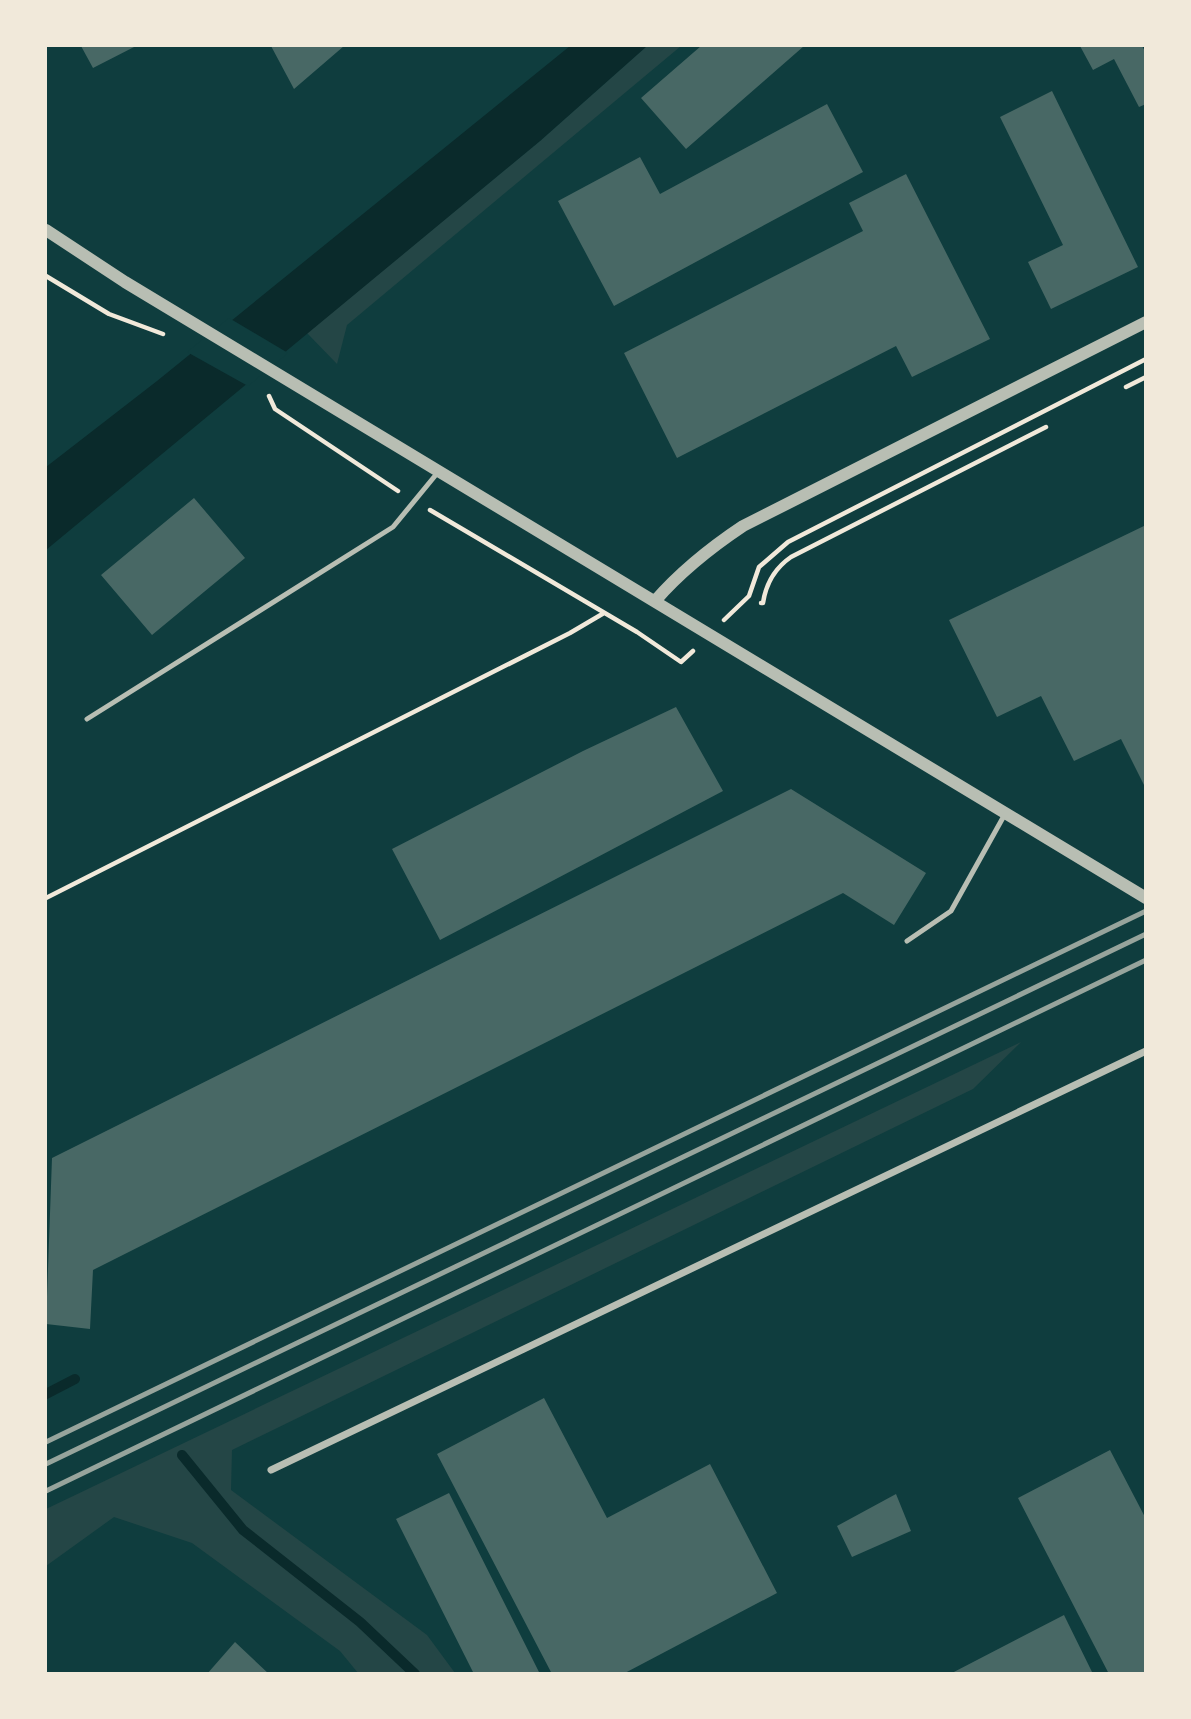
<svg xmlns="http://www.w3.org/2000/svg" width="1191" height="1719" font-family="'Archivo Narrow',sans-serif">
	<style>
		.green { fill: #244646 }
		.water { fill: #0a2a2b }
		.pier { fill: #0f3d3e }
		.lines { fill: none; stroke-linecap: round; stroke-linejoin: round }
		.stream { stroke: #0a2a2b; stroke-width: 10 }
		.building { fill: #486865 }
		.path { stroke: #f1e9da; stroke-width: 4.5 }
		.service { stroke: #b8beb3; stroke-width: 5 }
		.minor { stroke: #b8beb3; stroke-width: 7 }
		.tertiary { stroke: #b8beb3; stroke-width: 12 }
		.rail { stroke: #97a49c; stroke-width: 5 }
	</style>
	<rect width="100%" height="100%" fill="#0f3d3e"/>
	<!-- green -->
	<path class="green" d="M647,46h34l-334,279 -10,39 -30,-31 233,-192z
		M1021,1042l-48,47 -741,361 -1,40 196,145 28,38h-97l-18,-22 -148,-108 -78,-26 -68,49v-57z"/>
	<!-- water -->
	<path class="water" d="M570,46h77l-107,95 -494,409v-83l111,-86z"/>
	<!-- pier -->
	<path class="pier" d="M229,318l59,35 -40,33 -61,-34z"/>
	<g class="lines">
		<!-- stream -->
		<path class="stream" d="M46,1394l29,-15
			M182,1455l61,75 117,92 55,52"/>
	</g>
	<!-- building -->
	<path class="building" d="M81,46h55l-43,22z
		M271,46h73l-50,43z
		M701,46h103l-118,103 -45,-51z
		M1080,46h62l4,7v51l-7,3 -25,-48 -21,11z
		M1052,91l86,176 -87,42 -23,-47 35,-17 -63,-128z
		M827,104l36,68 -249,134 -56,-105 82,-44 20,37z
		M906,174l84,165 -78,38 -16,-31 -219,112 -53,-105 239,-122 -14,-28z
		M194,498l51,60 -93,77 -51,-60z
		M1146,525v264l-25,-50 -47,22 -33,-65 -44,21 -48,-97z
		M676,707l47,84 -283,149 -48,-91 191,-98z
		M791,789l135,84 -32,52 -51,-32 -750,377 -3,59 -44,-5 6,-166z
		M544,1398l63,120 103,-54 67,129 -154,81h-71l-115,-220z
		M1110,1450l36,69v155h-37l-91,-176z
		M449,1493l91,181h-66l-78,-155z
		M896,1494l15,37 -59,26 -15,-31z
		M1064,1615l29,59h-143z
		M235,1642l34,32h-62z"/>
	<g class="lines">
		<!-- path -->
		<path class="path" d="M46,276l63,38 54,20
			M1126,387l20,-10
			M269,396l6,13 123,82
			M430,510l207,122 44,30 12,-11
			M761,603h2c3,-20 12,-35 28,-46l255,-130
			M724,620l25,-24 10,-29 29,-25 358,-183
			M46,898l524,-265 34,-20"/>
		<!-- service -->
		<path class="service" d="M87,719l306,-192 46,-56
			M907,941l44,-30 54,-97"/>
		<!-- minor -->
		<path class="minor" d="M271,1470l875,-419"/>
		<!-- tertiary -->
		<path class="tertiary" d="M46,230l79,52 1021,616
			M655,601c26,-30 55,-53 88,-75l403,-204"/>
		<!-- rail -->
		<path class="rail" d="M46,1442l1100,-531
			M46,1464l1100,-530
			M46,1491l1100,-531"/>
	</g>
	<!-- border -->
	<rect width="1191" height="1719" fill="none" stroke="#f1e9da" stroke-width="94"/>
</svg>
